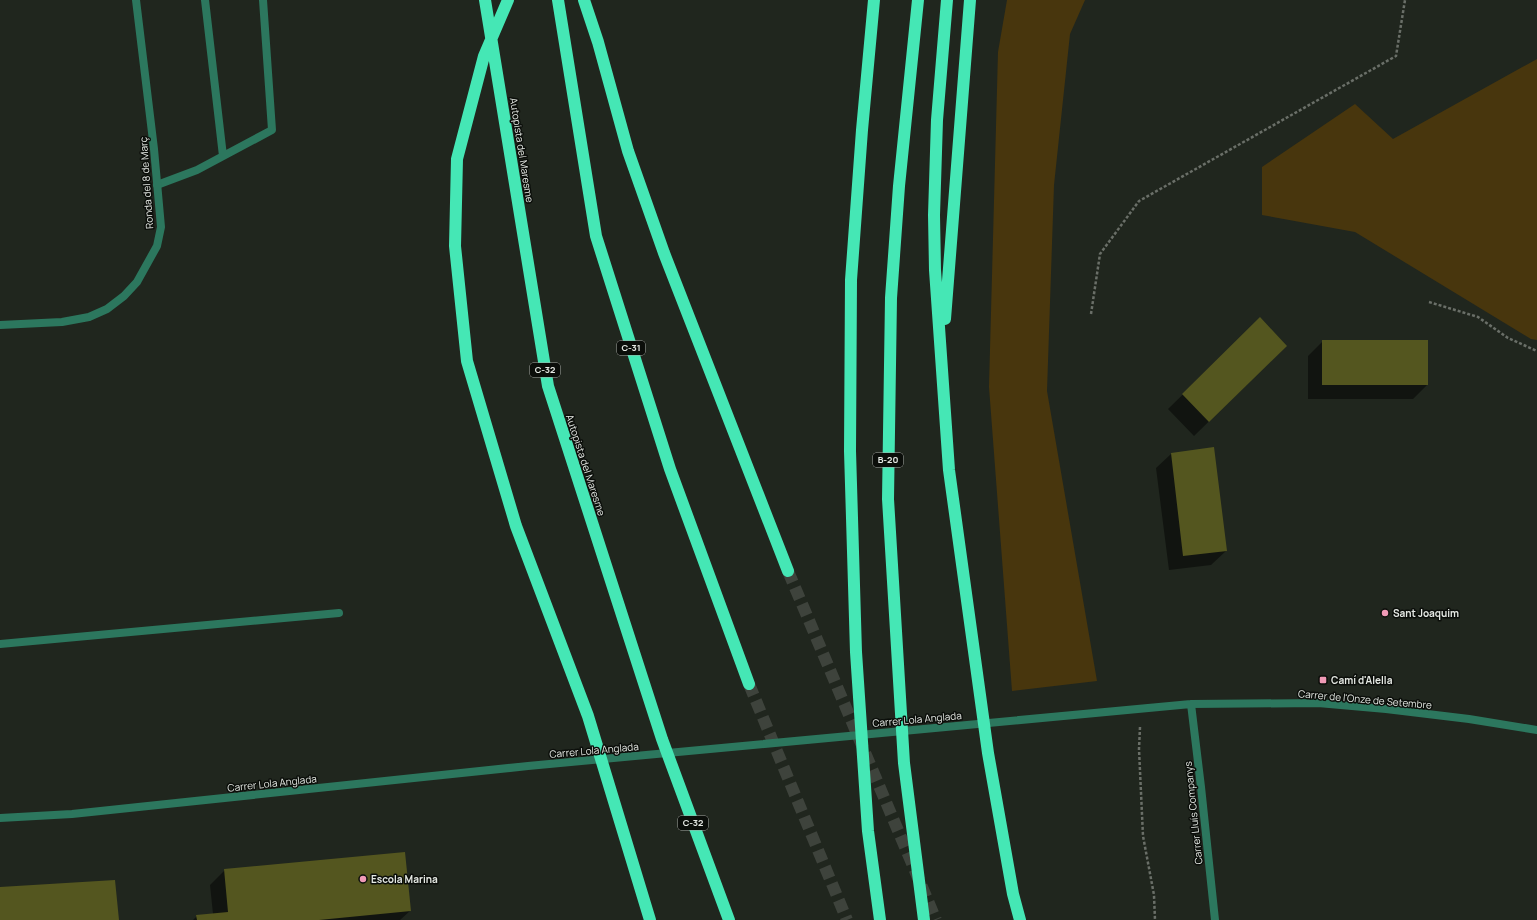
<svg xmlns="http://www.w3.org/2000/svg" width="1537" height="920" font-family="Manrope,sans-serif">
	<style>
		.green { fill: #48360d }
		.shadow { fill: #0007 }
		.building { fill: #54561f }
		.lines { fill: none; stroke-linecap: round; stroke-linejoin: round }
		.motorway-tunnel { stroke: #3e433c; stroke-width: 12; stroke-dasharray: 12 6; stroke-linecap: butt }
		.path { stroke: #6a6f68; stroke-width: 2.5; stroke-dasharray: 3 2; stroke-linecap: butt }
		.service { stroke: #2c775e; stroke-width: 8 }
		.minor { stroke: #2c775e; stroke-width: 8 }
		.motorway { stroke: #45e7b5; stroke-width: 12 }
		.poi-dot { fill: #f09ab6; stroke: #0b0e0a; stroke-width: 1.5 }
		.labels { text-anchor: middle; stroke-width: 3; stroke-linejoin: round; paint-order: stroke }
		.shield { fill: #0b0e0a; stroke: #a4a7a3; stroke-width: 1 }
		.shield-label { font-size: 9px; font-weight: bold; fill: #e5e9e4 }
		.street-label { font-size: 10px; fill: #e5e9e4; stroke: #0b0e0a }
		.poi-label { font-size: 10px; font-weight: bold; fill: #e5e9e4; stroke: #0b0e0a; text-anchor: start }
	</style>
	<rect width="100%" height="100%" fill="#20261e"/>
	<!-- green -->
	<path class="green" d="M1007,0h78l-15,34 -16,151 -7,206 50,290 -85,10 -23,-304 9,-335z
		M1537,59v281l-6,-1 -176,-107 -93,-17v-48l93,-63 38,35z"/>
	<!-- shadow -->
	<path class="shadow" d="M1260,319l26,27 -92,90 -26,-27z
		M1323,341l104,44 -14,14h-105v-43z
		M1213,449l13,102 -15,14 -42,5 -13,-102 15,-14z
		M225,870l185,41 -10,9h-207l4,-4 16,-2 -3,-29z"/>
	<!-- building -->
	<path class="building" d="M1260,317l27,29 -78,76 -27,-28z
		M1322,340h106v45h-106z
		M1214,447l13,104 -44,5 -12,-103z
		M405,852l6,59 -92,9h-122l-1,-5 32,-3 -4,-43z
		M115,880l4,40h-119v-33z"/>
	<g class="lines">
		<!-- motorway-tunnel -->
		<path class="motorway-tunnel" d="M788,571l148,349
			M749,684l98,236"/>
		<!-- path -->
		<path class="path" d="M1429,302l49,15 30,21 29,13
			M1091,314l9,-60 39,-53 257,-145 9,-56
			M1140,727l-1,22 4,87 11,59 1,25"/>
		<!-- service -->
		<path class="service" d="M205,0l18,156
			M157,185l40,-15 75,-40 -9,-130
			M0,644l339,-31"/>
		<!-- minor -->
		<path class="minor" d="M0,325l62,-3 27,-5 18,-8 17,-13 13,-14 20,-36 4,-19 -7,-78 -18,-149
			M1191,704l10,83 14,133
			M0,818l72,-4 456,-48 663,-62 127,-1 68,6 83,10 68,11"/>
		<!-- motorway -->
		<path class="motorway" d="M485,0l63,386 114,353 67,181
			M508,0l-24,56 -27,103 -2,87 12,115 49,165 72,190 62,204
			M558,0l38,236 74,233 79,215
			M584,0l14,42 30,109 36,102 124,318
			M874,0l-12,130 -11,150 -1,171 6,201 12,179 12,89
			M918,0l-19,186 -8,112 -3,201 16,264 20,157
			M947,0l-10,120 -3,95 1,55 14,200 39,283 25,141 7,26
			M945,319l25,-319"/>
	</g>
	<!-- markers -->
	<g class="poi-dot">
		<circle cx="1385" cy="613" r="4"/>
		<rect x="1319" y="676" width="8" height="8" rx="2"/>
		<circle cx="363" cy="879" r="4"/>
	</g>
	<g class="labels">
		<!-- shield labels -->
		<g class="shield">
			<rect x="617" y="341" width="28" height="14" rx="3"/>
			<rect x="530" y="363" width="30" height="14" rx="3"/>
			<rect x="873" y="453" width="30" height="14" rx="3"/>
			<rect x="678" y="816" width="30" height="14" rx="3"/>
		</g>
		<g class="shield-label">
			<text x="631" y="351">C-31</text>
			<text x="545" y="373">C-32</text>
			<text x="888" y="463">B-20</text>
			<text x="693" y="826">C-32</text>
		</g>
		<!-- street labels -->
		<g class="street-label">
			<text transform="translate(522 150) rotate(81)" y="4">Autopista del Maresme</text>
			<text transform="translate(146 183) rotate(-94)" y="4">Ronda del 8 de Març</text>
			<text transform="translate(586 465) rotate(72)" y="4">Autopista del Maresme</text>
			<text transform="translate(1365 699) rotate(5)" y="4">Carrer de l'Onze de Setembre</text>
			<text transform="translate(917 719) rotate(-5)" y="4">Carrer Lola Anglada</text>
			<text transform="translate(594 750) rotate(-5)" y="4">Carrer Lola Anglada</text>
			<text transform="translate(272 783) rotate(-6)" y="4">Carrer Lola Anglada</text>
			<text transform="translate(1193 813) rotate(-96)" y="4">Carrer Lluís Companys</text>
		</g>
		<!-- poi labels -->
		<g class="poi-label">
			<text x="1393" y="617">Sant Joaquim</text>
			<text x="1331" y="684">Camí d'Alella</text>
			<text x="371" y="883">Escola Marina</text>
		</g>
	</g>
</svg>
